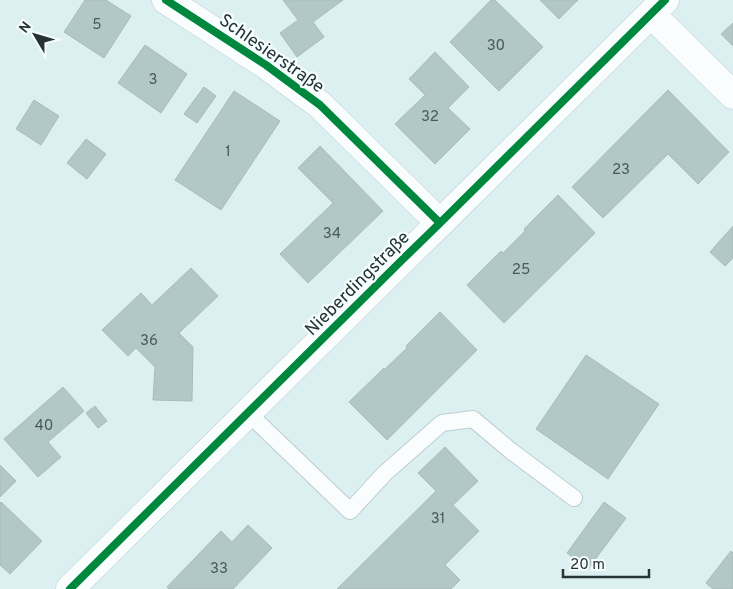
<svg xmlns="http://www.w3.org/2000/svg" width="733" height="589" font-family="Overpass,sans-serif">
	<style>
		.building { fill: #b2c8c7; stroke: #abbaba }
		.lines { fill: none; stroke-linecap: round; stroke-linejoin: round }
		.service-casing { stroke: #becdcf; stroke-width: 18 }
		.minor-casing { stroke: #becdcf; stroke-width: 29 }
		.service { stroke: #fafdfd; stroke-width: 16 }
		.minor { stroke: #fafdfd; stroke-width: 28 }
		.cycleway-casing { stroke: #f7fefe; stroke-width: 11 }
		.cycleway { stroke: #00873e; stroke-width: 8 }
		.labels { text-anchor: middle; stroke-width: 4.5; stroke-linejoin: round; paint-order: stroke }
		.number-label { font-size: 15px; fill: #49585a }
		.street-label { font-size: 18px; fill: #263335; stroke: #f7fefe }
	</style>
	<rect width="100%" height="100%" fill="#dcf0f2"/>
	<!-- building -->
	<path class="building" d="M85,0h21l25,16 -27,42 -40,-26z
		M283,0h60l-30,22 11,15 -27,20 -17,-24 18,-13z
		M491,0h4l48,47 -44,44 -49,-49z
		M540,0h38l-19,19z
		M733,23v23l-12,-12z
		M145,45l42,29 -26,39 -43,-30z
		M435,52l34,35 -21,21 22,21 -35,35 -40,-40 30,-29 -16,-16z
		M204,87l12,9 -19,27 -13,-9z
		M668,90l61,62 -31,32 -30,-30 -65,64 -31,-31z
		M234,91l46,30 -59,89 -46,-30z
		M34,100l25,16 -18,29 -25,-16z
		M86,139l20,15 -19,25 -20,-16z
		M320,146l63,65 -75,72 -28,-29 53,-51 -35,-35z
		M558,195l37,38 -91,90 -37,-38 34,-34 2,2 22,-22 -1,-2z
		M733,226v32l-8,8 -15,-14z
		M191,268l27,28 -39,37 14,14 -1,54 -39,-1 2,-33 -19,-19 -8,8 -26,-26 39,-37 11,12z
		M440,312l37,38 -90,90 -38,-38 35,-34 1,2 2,-3 20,-19 -1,-2z
		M586,355l73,49 -51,75 -72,-50z
		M63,387l21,24 -36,31 13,15 -23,20 -34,-38z
		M95,406l12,15 -9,7 -12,-15z
		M445,447l33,34 -25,24 26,26 -34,34 15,15 -9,9h-114l99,-98 -18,-18z
		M0,465l16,16 -16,16z
		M1,502l41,39 -32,33 -10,-9v-62z
		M604,502l22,16 -38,51 -21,-16z
		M248,525l24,23 -39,41h-64l-2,-2 54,-56 11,11z
		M731,551l2,2v36h-20l-7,-6z"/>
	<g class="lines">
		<defs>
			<path id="service" d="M248,413l102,98 35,-38 57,-50 31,-4 38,32 63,47"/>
			<path id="minor" d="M166,0l100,65 54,40 120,118
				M651,14l82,81
				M70,589l332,-329 38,-37 225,-223"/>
		</defs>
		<!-- service casing -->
		<use href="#service" class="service-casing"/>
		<!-- minor casing -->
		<use href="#minor" class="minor-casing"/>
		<!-- service -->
		<use href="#service" class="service"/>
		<!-- minor -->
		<use href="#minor" class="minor"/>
		<defs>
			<path id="cycleway" d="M166,0l100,65 54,40 120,118
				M70,589l332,-329 38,-37 225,-223"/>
		</defs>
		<!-- cycleway casing -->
		<use href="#cycleway" class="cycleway-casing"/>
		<!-- cycleway -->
		<use href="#cycleway" class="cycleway"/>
	</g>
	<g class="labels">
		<!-- number labels -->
		<g class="number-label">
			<text x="97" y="29">5</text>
			<text x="496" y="50">30</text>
			<text x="153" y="84">3</text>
			<text x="430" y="121">32</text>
			<text x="228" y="156">1</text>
			<text x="621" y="174">23</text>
			<text x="332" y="238">34</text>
			<text x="521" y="274">25</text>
			<text x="149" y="345">36</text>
			<text x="44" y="430">40</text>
			<text x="438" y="523">31</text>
			<text x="219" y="573">33</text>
		</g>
		<!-- street labels -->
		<g class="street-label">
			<text transform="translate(272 53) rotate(35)" y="6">Schlesierstraße</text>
			<text transform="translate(357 283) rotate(-45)" y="6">Nieberdingstraße</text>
		</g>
	</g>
	<!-- north arrow -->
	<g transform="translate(35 35) rotate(308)" stroke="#f7fefe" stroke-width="4" paint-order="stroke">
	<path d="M0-4L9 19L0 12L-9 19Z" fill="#263335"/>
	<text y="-8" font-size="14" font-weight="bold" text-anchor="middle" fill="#263335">N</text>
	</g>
	<!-- scale -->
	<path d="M563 569v8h86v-8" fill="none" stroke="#263335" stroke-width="2.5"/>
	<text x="570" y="569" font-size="15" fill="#263335" stroke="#f7fefe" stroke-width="4" paint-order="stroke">20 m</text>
</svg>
